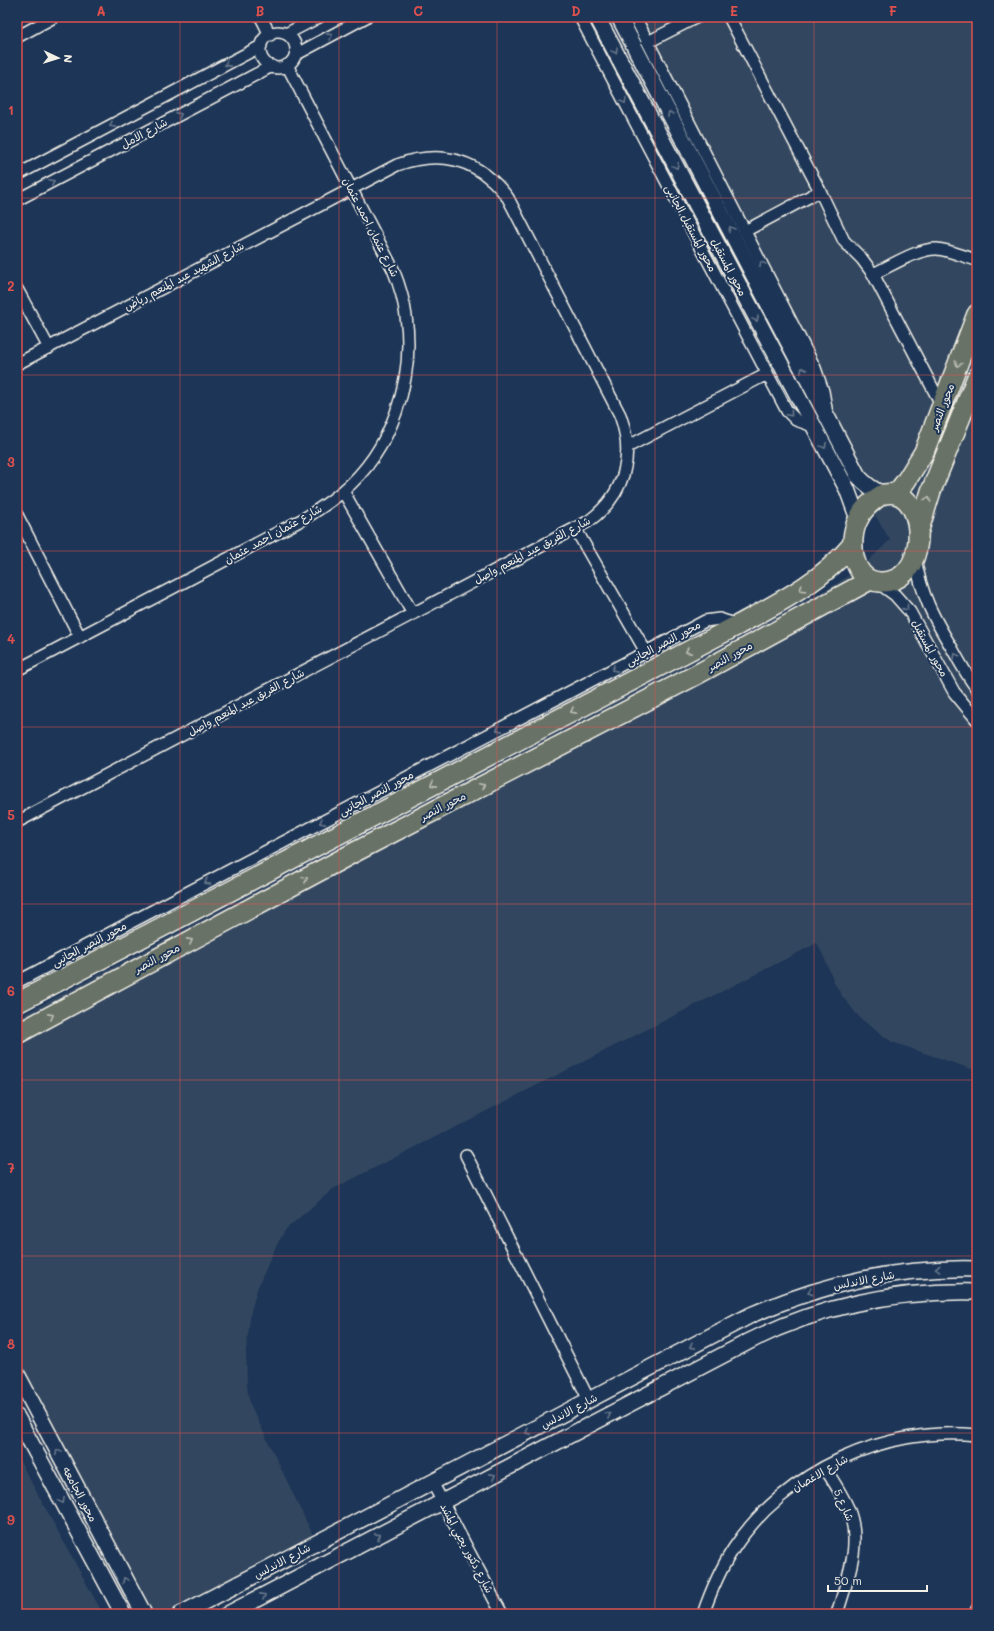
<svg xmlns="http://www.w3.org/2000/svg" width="994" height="1631" font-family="Mali,'Playpen Sans Arabic',sans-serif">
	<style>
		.built { fill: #33465f }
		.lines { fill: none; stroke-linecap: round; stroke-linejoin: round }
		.street-casing { stroke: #f4f1e8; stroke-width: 14 }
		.secondary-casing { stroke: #f4f1e8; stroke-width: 18 }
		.highway-casing { stroke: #f4f1e8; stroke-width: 22 }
		.street { stroke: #1d3557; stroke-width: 11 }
		.secondary { stroke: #1d3557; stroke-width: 15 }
		.highway { stroke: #697266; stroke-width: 19 }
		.oneway { stroke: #68778a }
		.oneway2 { stroke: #bcbeb4 }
		.grid { fill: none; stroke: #dc504e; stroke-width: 1; stroke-opacity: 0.55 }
		.labels { text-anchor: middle; stroke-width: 4; stroke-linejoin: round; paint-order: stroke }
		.street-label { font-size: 11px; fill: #f4f1e8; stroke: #1d3557 }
		.neatline { fill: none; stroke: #dc504e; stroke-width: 1.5 }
		.grid-label { font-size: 13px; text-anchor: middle; font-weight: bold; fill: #dc504e }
	</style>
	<rect width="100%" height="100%" fill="#1d3557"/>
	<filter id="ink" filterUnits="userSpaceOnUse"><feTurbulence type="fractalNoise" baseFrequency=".025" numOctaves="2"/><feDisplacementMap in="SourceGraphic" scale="8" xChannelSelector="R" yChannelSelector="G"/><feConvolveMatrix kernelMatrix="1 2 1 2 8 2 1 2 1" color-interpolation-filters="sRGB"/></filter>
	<g filter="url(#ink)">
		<!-- built -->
		<path class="built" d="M609,17h368v1054l-85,-29 -22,-16 -10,-8 -18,-22 -7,-12 -11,-27 -7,-14 -484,246 -47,40 -11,19 -18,41 -6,22 -5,39 1,37 3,17 71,148 -120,62h-68l-116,-220v-376l819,-434 29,-20 25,-24 -64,-107z
			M17,1456l86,158h-86z"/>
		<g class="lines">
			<defs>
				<path id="street" d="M261,17l9,18
					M580,17l207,394 9,9 17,6
					M635,17l180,351 8,23 3,17
					M729,17l91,174 24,50 18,18 11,15 69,132
					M260 50a18 18 0 1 1 36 0a18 18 0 1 1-36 0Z
					M286,34l33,-17
					M17,37l37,-20
					M648,42l49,-25
					M295,55l71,-38
					M17,175l244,-129
					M17,200l255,-134
					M745,231l75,-40
					M873,274c18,-8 45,-26 64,-25 13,1 27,8 40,11
					M17,289l32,59
					M17,364l380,-199c45,-16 83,-5 111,33l112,217c15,41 5,79 -31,106l-572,301
					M627,447l140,-73
					M343,491l70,123
					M17,515l63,122
					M575,528l71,124
					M915,557c6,38 18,60 38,93 7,13 15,27 24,39
					M877,582l18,13 15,17 44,80 23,28
					M17,670l288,-152c13,-8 25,-16 37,-26 50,-42 73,-112 64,-176 -2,-16 -7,-32 -13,-47l-106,-204
					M17,982l688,-361 14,-2 19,6
					M466,1155l123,245
					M825,1468c8,13 17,26 23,40 15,36 -1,71 -11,106
					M432,1482l70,132
					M703,1614c8,-23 17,-45 31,-66 51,-77 152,-123 243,-113
					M975,1614l2,-5"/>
				<path id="secondary" d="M597,17l250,472 11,30
					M619,17l239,459c8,9 15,14 25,18
					M17,1374l127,240
					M17,1417l106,197
					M181,1614l570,-299c74,-32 146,-48 226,-46
					M228,1614l520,-272c71,-36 149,-52 229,-50"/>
				<path id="highway" d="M883,494c4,0 8,-1 12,0 33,7 33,90 -15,88 -29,-1 -32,-43 -22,-62 5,-12 14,-19 25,-26z
					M896,494l10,-13 18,-29 53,-138
					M919,530l12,-39 46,-114
					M17,1003l721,-378c42,-23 83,-43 114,-80
					M17,1034l338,-182 341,-177 174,-95"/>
			</defs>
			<!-- street casing -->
			<use href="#street" class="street-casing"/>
			<!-- secondary casing -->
			<use href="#secondary" class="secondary-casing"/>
			<!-- highway casing -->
			<use href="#highway" class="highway-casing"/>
			<!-- street -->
			<use href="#street" class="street"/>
			<!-- secondary -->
			<use href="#secondary" class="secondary"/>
			<!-- highway -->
			<use href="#highway" class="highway"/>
		</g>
		<!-- one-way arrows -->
		<defs><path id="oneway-chevron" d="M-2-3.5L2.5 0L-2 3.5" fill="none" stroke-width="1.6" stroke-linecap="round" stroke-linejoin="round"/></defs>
		<g class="oneway">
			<use href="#oneway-chevron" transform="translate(330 36) rotate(-28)"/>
			<use href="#oneway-chevron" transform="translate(615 51) rotate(62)"/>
			<use href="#oneway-chevron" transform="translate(227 64) rotate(152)"/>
			<use href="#oneway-chevron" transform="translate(624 101) rotate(62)"/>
			<use href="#oneway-chevron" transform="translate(670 114) rotate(-118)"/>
			<use href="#oneway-chevron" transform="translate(179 115) rotate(-28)"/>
			<use href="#oneway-chevron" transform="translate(112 125) rotate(152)"/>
			<use href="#oneway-chevron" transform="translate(676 166) rotate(62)"/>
			<use href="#oneway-chevron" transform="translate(52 182) rotate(-28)"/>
			<use href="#oneway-chevron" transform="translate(731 229) rotate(-118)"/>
			<use href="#oneway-chevron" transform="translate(762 264) rotate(-118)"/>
			<use href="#oneway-chevron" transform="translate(756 319) rotate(62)"/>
			<use href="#oneway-chevron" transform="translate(803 370) rotate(-117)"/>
			<use href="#oneway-chevron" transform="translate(790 414) rotate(49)"/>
			<use href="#oneway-chevron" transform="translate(824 446) rotate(62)"/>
			<use href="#oneway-chevron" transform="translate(906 608) rotate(51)"/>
			<use href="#oneway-chevron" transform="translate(956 656) rotate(-121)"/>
			<use href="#oneway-chevron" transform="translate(614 669) rotate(152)"/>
			<use href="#oneway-chevron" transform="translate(499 729) rotate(152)"/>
			<use href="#oneway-chevron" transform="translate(322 822) rotate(152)"/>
			<use href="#oneway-chevron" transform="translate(207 882) rotate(152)"/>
			<use href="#oneway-chevron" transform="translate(938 1269) rotate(178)"/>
			<use href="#oneway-chevron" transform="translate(810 1292) rotate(162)"/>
			<use href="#oneway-chevron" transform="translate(692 1346) rotate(152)"/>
			<use href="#oneway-chevron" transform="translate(608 1415) rotate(-28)"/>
			<use href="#oneway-chevron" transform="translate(528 1432) rotate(152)"/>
			<use href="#oneway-chevron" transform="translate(58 1452) rotate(-118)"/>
			<use href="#oneway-chevron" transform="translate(493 1476) rotate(-28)"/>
			<use href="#oneway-chevron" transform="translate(62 1501) rotate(62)"/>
			<use href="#oneway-chevron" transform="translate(378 1536) rotate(-28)"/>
			<use href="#oneway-chevron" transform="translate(125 1580) rotate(-118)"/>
			<use href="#oneway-chevron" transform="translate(263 1596) rotate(-28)"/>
		</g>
		<g class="oneway2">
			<use href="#oneway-chevron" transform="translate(958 364) rotate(111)"/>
			<use href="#oneway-chevron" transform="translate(928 499) rotate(-70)"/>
			<use href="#oneway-chevron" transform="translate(802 589) rotate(148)"/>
			<use href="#oneway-chevron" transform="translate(688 651) rotate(152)"/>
			<use href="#oneway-chevron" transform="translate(573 711) rotate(152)"/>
			<use href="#oneway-chevron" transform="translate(433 784) rotate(152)"/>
			<use href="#oneway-chevron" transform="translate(482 786) rotate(-27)"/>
			<use href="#oneway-chevron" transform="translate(305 879) rotate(-28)"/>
			<use href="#oneway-chevron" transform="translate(190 941) rotate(-28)"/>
			<use href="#oneway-chevron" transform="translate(51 1016) rotate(-28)"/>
		</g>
	</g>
	<!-- grid -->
	<path class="grid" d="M180,17v1597M339,17v1597M497,17v1597M655,17v1597M814,17v1597M17,198h960M17,375h960M17,551h960M17,727h960M17,904h960M17,1080h960M17,1256h960M17,1433h960"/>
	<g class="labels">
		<!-- street labels -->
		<g class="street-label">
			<text transform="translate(144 133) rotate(-28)" y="4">شارع الامل</text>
			<text transform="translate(371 227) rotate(63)" y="4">شارع عثمان احمد عثمان</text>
			<text transform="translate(691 228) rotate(62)" y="4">محور المستقبل الجانبى</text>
			<text transform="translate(729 267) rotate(62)" y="4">محور المستقبل</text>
			<text transform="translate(184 276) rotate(-28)" y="4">شارع الشهيد عبد المنعم رياض</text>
			<text transform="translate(942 407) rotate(-69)" y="4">محور النصر</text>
			<text transform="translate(273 534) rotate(-29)" y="4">شارع عثمان احمد عثمان</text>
			<text transform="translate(532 550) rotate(-28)" y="4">شارع الفريق عبد المنعم واصل</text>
			<text transform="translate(663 643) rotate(-28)" y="4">محور النصر الجانبى</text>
			<text transform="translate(930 648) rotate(61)" y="4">محور المستقبل</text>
			<text transform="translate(730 656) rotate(-29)" y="4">محور النصر</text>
			<text transform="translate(246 702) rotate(-28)" y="4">شارع الفريق عبد المنعم واصل</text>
			<text transform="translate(376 793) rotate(-28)" y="4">محور النصر الجانبى</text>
			<text transform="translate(443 806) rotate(-27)" y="4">محور النصر</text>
			<text transform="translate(89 944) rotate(-28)" y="4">محور النصر الجانبى</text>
			<text transform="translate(157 958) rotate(-28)" y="4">محور النصر</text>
			<text transform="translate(864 1280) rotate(-11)" y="4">شارع الاندلس</text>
			<text transform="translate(569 1411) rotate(-28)" y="4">شارع الاندلس</text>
			<text transform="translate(820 1473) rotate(-30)" y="4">شارع الاغصان</text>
			<text transform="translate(80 1494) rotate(62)" y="4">محور الجامعه</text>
			<text transform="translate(844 1505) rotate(66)" y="4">شارع 5</text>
			<text transform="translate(467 1548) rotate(62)" y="4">شارع دكتور يحيي المشد</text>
			<text transform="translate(282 1561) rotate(-28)" y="4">شارع الاندلس</text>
		</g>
	</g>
	<!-- margin -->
	<rect width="994" height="1631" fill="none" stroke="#1d3557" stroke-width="44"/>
	<!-- north arrow -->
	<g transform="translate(58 58) rotate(94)" stroke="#1d3557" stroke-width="3" paint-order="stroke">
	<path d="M0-3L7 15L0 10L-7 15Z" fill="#f4f1e8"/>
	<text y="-6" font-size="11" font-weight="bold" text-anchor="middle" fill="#f4f1e8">N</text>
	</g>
	<!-- scale -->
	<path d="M828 1585v6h99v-6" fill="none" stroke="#f4f1e8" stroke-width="2"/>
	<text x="834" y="1585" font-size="12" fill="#f4f1e8" stroke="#1d3557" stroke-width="3" paint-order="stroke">50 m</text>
	<rect x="22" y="22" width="950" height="1587" class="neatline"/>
	<g class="grid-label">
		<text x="101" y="16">A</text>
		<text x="260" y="16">B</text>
		<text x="418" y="16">C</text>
		<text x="576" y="16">D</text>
		<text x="734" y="16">E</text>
		<text x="893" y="16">F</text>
		<text x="11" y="115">1</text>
		<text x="11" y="291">2</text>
		<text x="11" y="467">3</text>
		<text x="11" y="644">4</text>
		<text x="11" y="820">5</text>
		<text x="11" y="996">6</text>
		<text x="11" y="1173">7</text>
		<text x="11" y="1349">8</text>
		<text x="11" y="1525">9</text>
	</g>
</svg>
